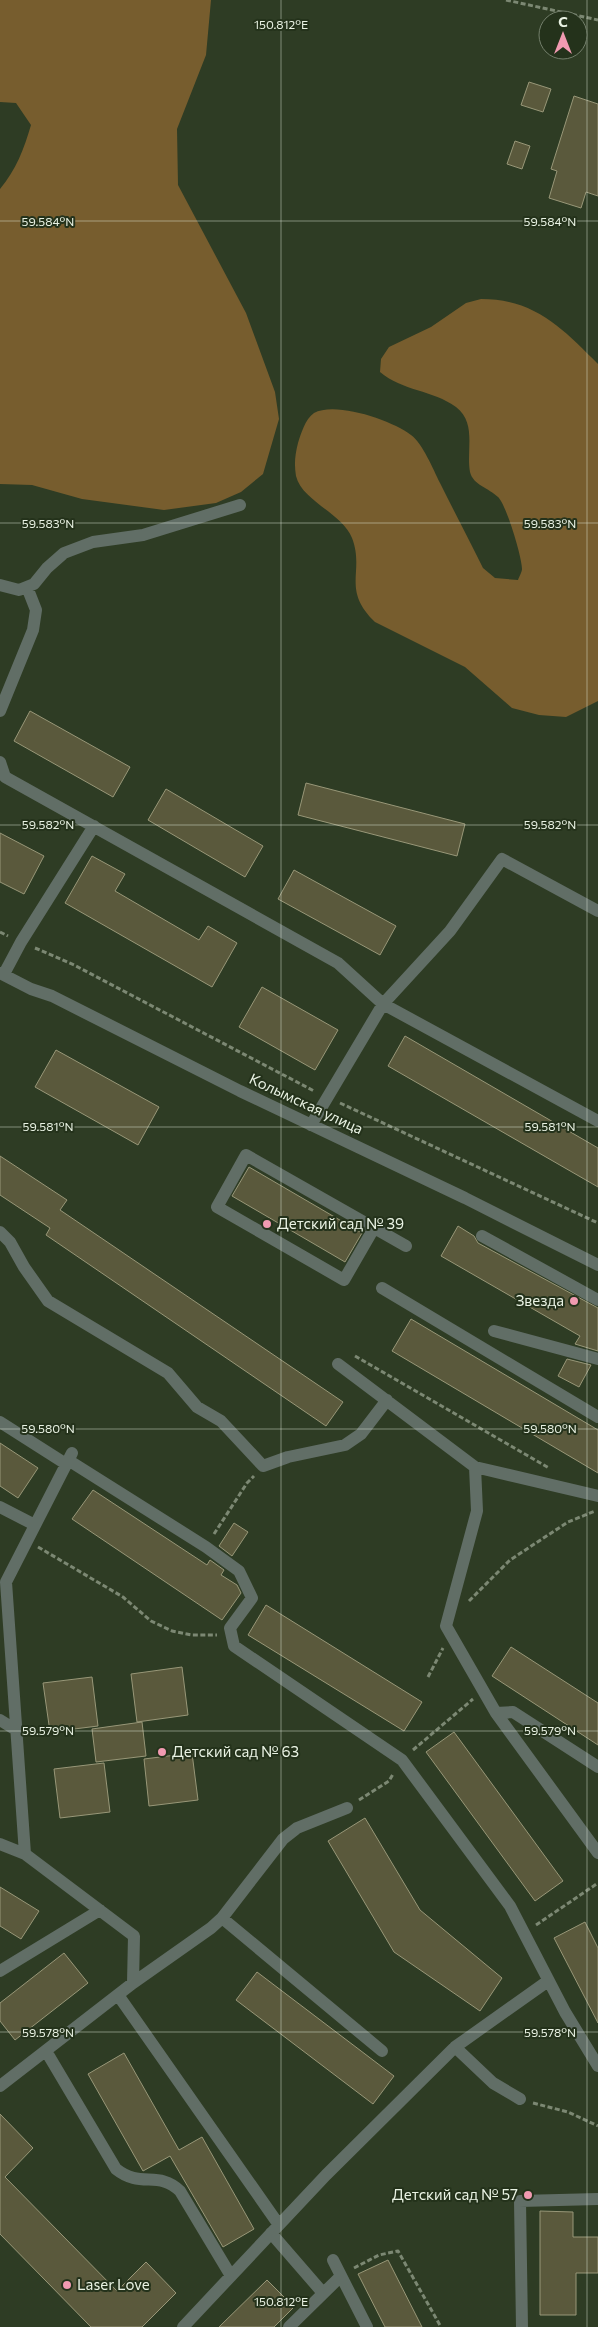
<svg xmlns="http://www.w3.org/2000/svg" width="598" height="2327" font-family="Commissioner,sans-serif">
	<style>
		.forest { fill: #775d2e }
		.building { fill: #5a593c; stroke: #989778 }
		.lines { fill: none; stroke-linecap: round; stroke-linejoin: round }
		.path { stroke: #7c8873; stroke-width: 3; stroke-dasharray: 5 2.5; stroke-linecap: butt }
		.minor { stroke: #616e66; stroke-width: 12 }
		.ticks { fill: none; stroke: #e9f2e3; stroke-width: 1; stroke-opacity: 0.45 }
		.poi-dot { fill: #f19ab1; stroke: #24321b; stroke-width: 2 }
		.labels { text-anchor: middle; stroke-width: 4; stroke-linejoin: round; paint-order: stroke }
		.street-label { font-size: 15px; fill: #e9f2e3; stroke: #24321b }
		.poi-label { font-size: 15px; fill: #e9f2e3; stroke: #24321b; text-anchor: start }
		.ticks-label { font-size: 12px; text-anchor: middle; fill: #e9f2e3; stroke: #24321b; stroke-width: 4; stroke-linejoin: round; paint-order: stroke }
	</style>
	<rect width="100%" height="100%" fill="#2e3c24"/>
	<!-- forest -->
	<path class="forest" d="M0,0h211l-5,55 -29,74 1,56 68,128 29,79 4,27 -16,55 -22,18 -25,11 -52,7 -82,-11 -50,-14 -32,-1v-295c16,-19 24,-40 31,-64l-15,-22 -16,-1z
		M481,299c54,0 82,30 117,65v337l-32,16 -27,-2 -27,-7 -47,-41 -90,-45c-34,-33 -10,-50 -23,-84 -10,-25 -50,-37 -56,-62 -2,-12 -1,-21 2,-33 3,-9 7,-24 16,-30 21,-12 78,7 97,22 12,9 22,34 29,48 14,28 29,57 43,85l12,10 23,2c1,-3 4,-8 4,-11 0,-12 -16,-65 -24,-72 -9,-9 -25,-12 -28,-25 -4,-22 7,-49 -14,-65 -23,-17 -54,-16 -76,-35l1,-13 8,-12 42,-20 35,-24z"/>
	<!-- building -->
	<path class="building" d="M529,82l22,7 -8,23 -22,-7z
		M574,96l24,8v92l-12,-4 -5,16 -32,-10 8,-27 -6,-2z
		M515,141l15,5 -8,23 -15,-5z
		M30,711l100,56 -17,30 -99,-56z
		M306,783l159,41 -8,32 -159,-41z
		M166,789l97,57 -18,31 -97,-57z
		M0,833l44,23 -20,38 -24,-12z
		M92,856l33,18 -10,17 84,49 9,-14 29,17 -25,44 -147,-84z
		M294,870l102,56 -16,29 -102,-56z
		M262,987l76,43 -23,40 -76,-43z
		M405,1036l193,112v39l-210,-121z
		M56,1050l103,57 -21,38 -103,-58z
		M0,1156l67,44 -7,10 283,192 -17,24 -280,-191 4,-7 -50,-33z
		M249,1167l113,66 -17,29 -113,-66z
		M458,1226l16,10 4,7 120,65v43l-23,-7 5,-8 -139,-80z
		M411,1319l187,111v43l-206,-122z
		M567,1359l24,6 -12,22 -21,-11z
		M0,1443l38,25 -20,30 -18,-12z
		M93,1490l114,75 3,-5 14,10 -3,5 16,10 4,8 -19,27 -150,-101z
		M234,1523l14,9 -16,24 -13,-10z
		M266,1605l156,97 -18,29 -156,-96z
		M511,1647l87,56v42l-106,-69z
		M182,1667l6,48 -51,7 -6,-48z
		M92,1677l6,49 -48,6 -7,-49z
		M142,1722l4,34 -50,6 -4,-33z
		M454,1732l109,149 -28,20 -109,-149z
		M192,1753l6,47 -49,6 -5,-47z
		M104,1763l6,49 -50,6 -6,-49z
		M365,1818l55,92 82,68 -22,33 -86,-59 -66,-111z
		M0,1887l39,24 -18,28 -21,-13z
		M585,1922l13,26v75l-44,-85z
		M64,1953l24,30 -73,57 -15,-19v-18z
		M257,1972l137,104 -21,28 -137,-104z
		M124,2053l55,97 23,-13 52,92 -31,18 -53,-91 -27,15 -55,-97z
		M0,2114l33,34 -28,29 112,114 29,-29 30,31 -34,34h-51l-91,-93z
		M540,2211l33,1v25h25v36h-22v42h-36z
		M388,2260l34,67h-37l-27,-53z
		M267,2280l27,27 -20,20h-55z"/>
	<g class="lines">
		<!-- path -->
		<path class="path" d="M506,0l92,20
			M0,932l8,4
			M35,948l39,17 240,126
			M340,1103l258,120
			M355,1356l194,112
			M214,1534l33,-51 7,-7
			M38,1547l85,50 28,24 21,10 20,4h25
			M469,1601l41,-41 58,-38 27,-11
			M428,1677l15,-29
			M413,1750l60,-51
			M359,1800l30,-19 4,-7
			M536,1925l62,-42
			M533,2103l35,9 30,14
			M354,2268l25,-13 19,-4 43,76"/>
		<!-- minor -->
		<path class="minor" d="M0,585l19,5 15,-6 13,-16 17,-15 29,-11 50,-7 97,-30
			M0,711l33,-81 3,-20 -9,-23
			M0,762l5,15 333,186 45,41 215,117
			M0,973l31,16 21,7 188,95 225,107 133,67
			M4,974l17,-32 73,-116
			M311,1125l72,-121 67,-73 52,-72 96,52
			M374,1228l-30,52 -127,-73 29,-52 160,91
			M0,1232l10,10 14,25 24,34 120,72 29,34 24,14 42,45 25,-9 57,-12 16,-11 26,-34
			M482,1236l116,64
			M382,1288l216,129
			M494,1331l104,28
			M338,1364l137,103 2,44 -31,115 50,87 102,140
			M0,1422l66,42
			M72,1453l-66,129 19,272 109,82 -1,47
			M68,1460l138,87 33,24 13,27 -22,30 4,18 168,114 108,146 55,106 33,54
			M475,1467l123,29
			M0,1507l35,18
			M496,1713l17,-1 85,55
			M0,1720l16,10
			M0,1844l25,10
			M222,1918l160,133
			M0,1971l100,-61
			M118,1995l161,230
			M455,2047l38,36 27,16
			M46,2051l70,118c25,20 42,1 64,22l51,85
			M0,2086l133,-103 78,-55 11,-10 61,-79 14,-11 50,-20
			M271,2233l52,60
			M333,2260l34,67
			M183,2327l143,-152 129,-128 93,-66
			M289,2327l52,-51
			M522,2327l-2,-126 78,-2"/>
	</g>
	<!-- ticks -->
	<path class="ticks" d="M281,0v2327M587,0v2327M0,221h598M0,523h598M0,825h598M0,1127h598M0,1429h598M0,1731h598M0,2032h598"/>
	<!-- markers -->
	<g class="poi-dot">
		<circle cx="267" cy="1224" r="5"/>
		<circle cx="574" cy="1301" r="5"/>
		<circle cx="162" cy="1752" r="5"/>
		<circle cx="528" cy="2195" r="5"/>
		<circle cx="67" cy="2285" r="5"/>
	</g>
	<g class="labels">
		<!-- street labels -->
		<g class="street-label">
			<text transform="translate(306 1104) rotate(25)" y="5">Колымская улица</text>
		</g>
		<!-- poi labels -->
		<g class="poi-label">
			<text x="277" y="1229">Детский сад № 39</text>
			<text x="564" y="1306" text-anchor="end">Звезда</text>
			<text x="172" y="1757">Детский сад № 63</text>
			<text x="518" y="2200" text-anchor="end">Детский сад № 57</text>
			<text x="77" y="2290">Laser Love</text>
		</g>
	</g>
	<g class="ticks-label">
		<text x="281" y="29">150.812°E</text>
		<text x="48" y="226">59.584°N</text>
		<text x="550" y="226">59.584°N</text>
		<text x="48" y="528">59.583°N</text>
		<text x="550" y="528">59.583°N</text>
		<text x="48" y="829">59.582°N</text>
		<text x="550" y="829">59.582°N</text>
		<text x="48" y="1131">59.581°N</text>
		<text x="550" y="1131">59.581°N</text>
		<text x="48" y="1433">59.580°N</text>
		<text x="550" y="1433">59.580°N</text>
		<text x="48" y="1735">59.579°N</text>
		<text x="550" y="1735">59.579°N</text>
		<text x="48" y="2037">59.578°N</text>
		<text x="550" y="2037">59.578°N</text>
		<text x="281" y="2306">150.812°E</text>
	</g>
	<!-- north arrow -->
	<g transform="translate(563 35)"><circle r="24" fill="#24321b" stroke="#737f6b"/>
	<path d="M0-4L9 19L0 12L-9 19Z" fill="#f19ab1"/>
	<text y="-8" font-size="14" font-weight="bold" text-anchor="middle" fill="#e9f2e3">С</text>
	</g>
</svg>
